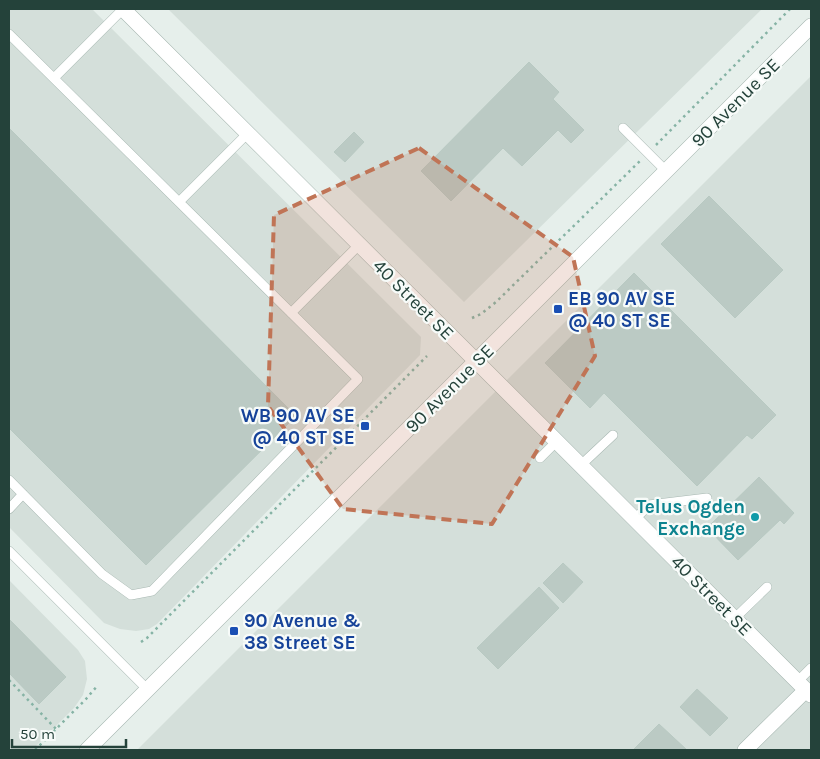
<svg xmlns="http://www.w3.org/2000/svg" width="820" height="759" font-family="Karla,sans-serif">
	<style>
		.built { fill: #d4dfda }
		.building { fill: #bbcac4; stroke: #b8c9c2 }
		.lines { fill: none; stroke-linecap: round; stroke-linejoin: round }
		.service-casing { stroke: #a8b8b2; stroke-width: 10 }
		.minor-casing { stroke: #a8b8b2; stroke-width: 16 }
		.tertiary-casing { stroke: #a8b8b2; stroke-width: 16 }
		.path { stroke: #86b3a5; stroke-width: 2.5; stroke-dasharray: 2.5 4; stroke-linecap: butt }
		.service { stroke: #fff; stroke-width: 9 }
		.minor { stroke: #fff; stroke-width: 15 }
		.tertiary { stroke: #fff; stroke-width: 15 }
		.marked { fill: #c07456; fill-opacity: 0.2; stroke: #c07456; stroke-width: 4; stroke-dasharray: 10 6; stroke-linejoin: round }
		.transit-dot { fill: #1a4fb4; stroke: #f7fbf9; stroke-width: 2 }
		.culture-dot { fill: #0f9aa8; stroke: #f7fbf9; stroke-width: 2 }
		.labels { text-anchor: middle; stroke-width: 4.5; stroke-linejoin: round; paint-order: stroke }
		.street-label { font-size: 19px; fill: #24423a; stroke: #f7fbf9 }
		.transit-label { font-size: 19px; font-weight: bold; fill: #164399; stroke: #f7fbf9; text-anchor: start }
		.culture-label { font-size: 19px; font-weight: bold; fill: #0d838f; stroke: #f7fbf9; text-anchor: end }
	</style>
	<rect width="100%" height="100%" fill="#e6efeb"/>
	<!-- built -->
	<path class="built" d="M9,9h83l329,328 -1,18 -263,269 -8,5 -13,2 -16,-2 -16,-6 -95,-96z
		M168,9h594l-298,293z
		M811,76v674h-674z
		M9,580l69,70 7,11 2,18 -4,16 -9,13 -42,42h-23z"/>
	<!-- building -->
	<path class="building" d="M529,62l30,30 -6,7 31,31 -13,13 -13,-13 -36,36 -19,-18 -52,53 -30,-30z
		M9,128l287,288 -150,149 -137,-137z
		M354,132l10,10 -19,20 -11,-10z
		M709,196l74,74 -48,48 -74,-74z
		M634,273l142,142 -24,24 -5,-4 -50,51 -93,-93 -14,15 -45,-45z
		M759,477l35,36 -10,11 -4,-4 -42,40 -31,-32z
		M563,563l20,19 -20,21 -20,-20z
		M539,587l20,21 -61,61 -21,-21z
		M9,619l57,58 -27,27 -30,-31z
		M697,689l31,29 -18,18 -30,-29z
		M659,724l28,26h-54z"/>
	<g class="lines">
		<defs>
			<path id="service" d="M9,34l349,345 -206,212 -21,4 -29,-21 -93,-94
				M54,78l69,-69
				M623,128l43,43
				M179,202l69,-69
				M291,313l69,-69
				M540,458l17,-17
				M581,465l32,-30
				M9,509l14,-15
				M635,519l14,-14 58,-7
				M9,551l139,139
				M735,618l32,-31
				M798,681l13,-13"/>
			<path id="minor" d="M123,9l688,686
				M745,750l61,-60"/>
			<path id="tertiary" d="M87,750l724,-724"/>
		</defs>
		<!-- service casing -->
		<use href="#service" class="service-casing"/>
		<!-- minor casing -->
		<use href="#minor" class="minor-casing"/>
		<!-- tertiary casing -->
		<use href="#tertiary" class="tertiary-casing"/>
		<!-- path -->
		<path class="path" d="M656,145l134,-136
			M472,318l9,-4 15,-12 144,-141
			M141,642l6,-4 280,-282
			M9,680l47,49
			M35,750l51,-51 12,-14"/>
		<!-- service -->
		<use href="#service" class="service"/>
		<!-- minor -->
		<use href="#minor" class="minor"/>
		<!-- tertiary -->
		<use href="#tertiary" class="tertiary"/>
	</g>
	<!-- marked area -->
	<path class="marked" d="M419,148l154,109 22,99 -103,168 -149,-15 -75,-103 6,-191z"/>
	<!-- markers -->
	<g class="transit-dot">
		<rect x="553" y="304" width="10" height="10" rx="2.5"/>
		<rect x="360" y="421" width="10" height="10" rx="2.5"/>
		<rect x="229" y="626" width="10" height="10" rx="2.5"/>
	</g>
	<circle class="culture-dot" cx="755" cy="517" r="5"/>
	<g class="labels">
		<!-- street labels -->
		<g class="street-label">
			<text transform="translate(735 102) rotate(-45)" y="7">90 Avenue SE</text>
			<text transform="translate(414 299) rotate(45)" y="7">40 Street SE</text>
			<text transform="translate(449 388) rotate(-45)" y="7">90 Avenue SE</text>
			<text transform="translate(712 595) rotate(45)" y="7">40 Street SE</text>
		</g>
		<!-- transit labels -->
		<g class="transit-label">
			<text x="568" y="305">EB 90 AV SE<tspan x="568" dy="22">@ 40 ST SE</tspan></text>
			<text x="355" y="422" text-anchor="end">WB 90 AV SE<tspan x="355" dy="22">@ 40 ST SE</tspan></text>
			<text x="244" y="627">90 Avenue &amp;<tspan x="244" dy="22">38 Street SE</tspan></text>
		</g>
		<!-- culture labels -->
		<g class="culture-label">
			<text x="745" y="513">Telus Ogden<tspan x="745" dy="22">Exchange</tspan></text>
		</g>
	</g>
	<!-- border -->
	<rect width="820" height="759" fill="none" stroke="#24423a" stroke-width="20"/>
	<!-- scale -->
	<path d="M12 739v8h114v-8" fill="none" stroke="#24423a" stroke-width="2.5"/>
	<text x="20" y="739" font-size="15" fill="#24423a" stroke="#f7fbf9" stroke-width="4" paint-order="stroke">50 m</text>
</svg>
